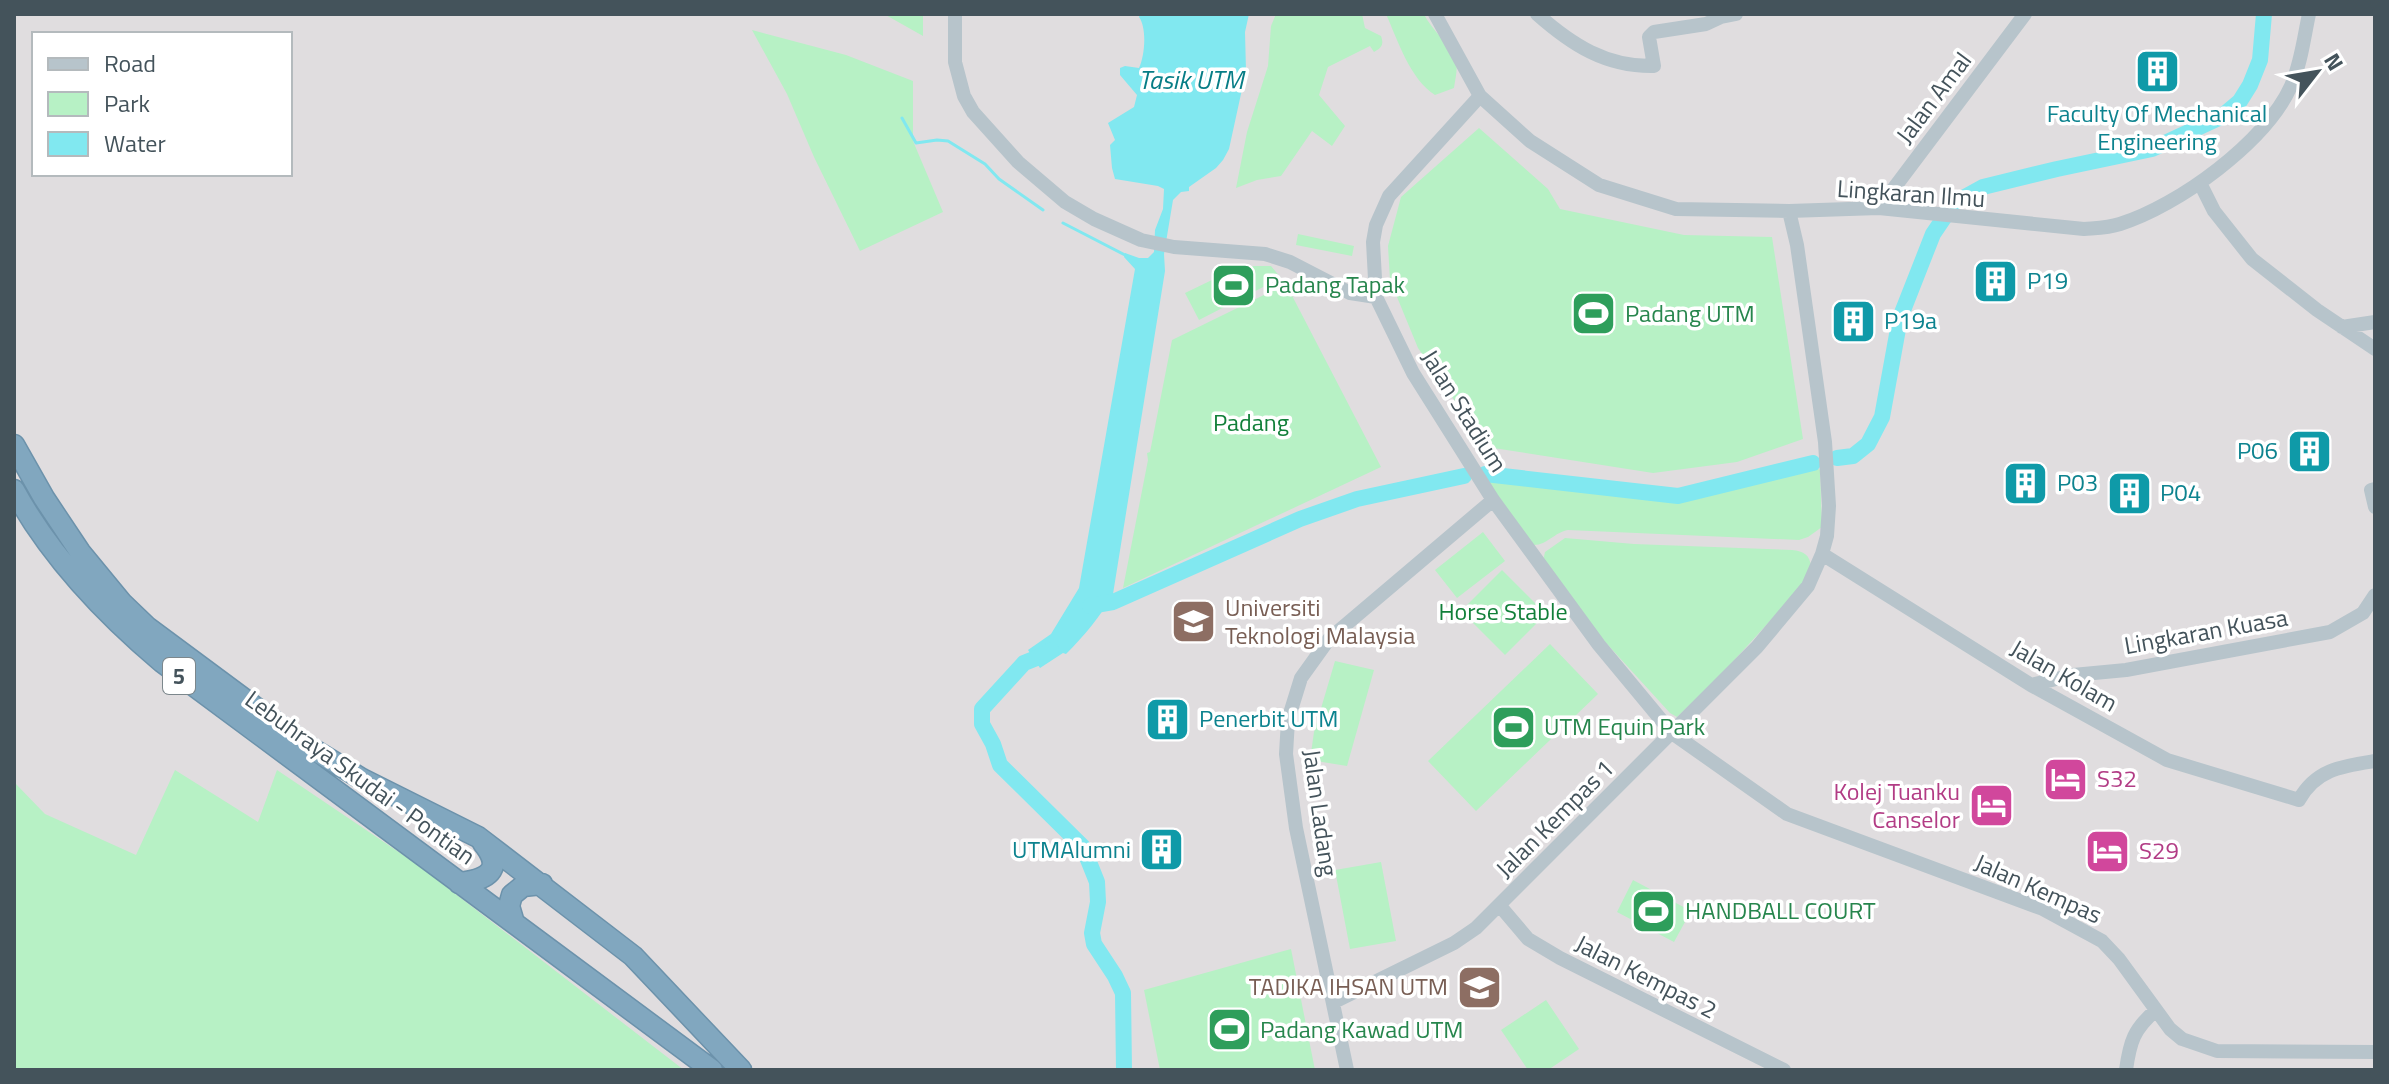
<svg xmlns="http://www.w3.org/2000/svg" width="2389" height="1084" font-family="'Titillium Web',sans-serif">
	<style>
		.education { fill: #e0dddf; fill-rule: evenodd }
		.green { fill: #b7f1c5 }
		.water { fill: #81e8f0 }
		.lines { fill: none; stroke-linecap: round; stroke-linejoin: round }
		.stream { stroke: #81e8f0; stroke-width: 3 }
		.river { stroke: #81e8f0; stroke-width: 16 }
		.highway-casing { stroke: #6c92ab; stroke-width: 23 }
		.minor { stroke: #b7c4cb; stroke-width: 14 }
		.highway { stroke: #81a7bf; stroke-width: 20 }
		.labels { text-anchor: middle; stroke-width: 7; stroke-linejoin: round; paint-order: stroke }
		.shield { fill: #fff; stroke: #7c878c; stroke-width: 2 }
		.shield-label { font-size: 22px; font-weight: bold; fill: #44535b }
		.street-label { font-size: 24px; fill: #44535b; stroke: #fff }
		.culture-label { font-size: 24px; fill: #0d838f; stroke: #fff; text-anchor: start }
		.leisure-label { font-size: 24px; fill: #27864d; stroke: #fff; text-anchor: start }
		.park-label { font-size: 24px; fill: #117f39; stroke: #fff }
		.education-label { font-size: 24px; fill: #785e54; stroke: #fff; text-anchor: start }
		.hotel-label { font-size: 24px; fill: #b23c85; stroke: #fff; text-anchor: start }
		.water-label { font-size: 26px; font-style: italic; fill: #077d86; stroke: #fff }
	</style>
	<rect width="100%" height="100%" fill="#efeced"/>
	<!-- education -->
	<path class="education" d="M14,14h2361v1056h-2361zM34,34h256v140h-256z"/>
	<!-- green -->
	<path class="green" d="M884,14h39v22z
		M1276,14h86l3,14 16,8c3,8 1,12 -7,16l-4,-6 -42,21 -9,28 26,31 -13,20 -20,-15 -31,45 -24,4 -21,8 11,-56 21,-66 3,-40z
		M1386,14h38c8,17 26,29 32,48 2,7 -1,18 -2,26l-19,7c-25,-16 -37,-54 -49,-81z
		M752,30l94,25 67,26v60l30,71 -83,39 -46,-94 -27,-63z
		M1479,128l69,61 12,20 124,26 88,2 31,202 -66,23 -84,11 -166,-26 -69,-99 -28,-68 -2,-34 13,-49z
		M1298,234l56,12 -2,10 -56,-11z
		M1241,266h30l10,12 -82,42 -14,-27z
		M1286,284l95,183 -258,121 25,-128 -1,-7 3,-1 22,-112z
		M1813,466l7,4 2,57 -14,10 -9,3 -231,-10c-13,2 -21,15 -34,15l-51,-68 197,23z
		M1483,532l22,29 -48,37 -22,-28z
		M1565,538l69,6 158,6c12,1 18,5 19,17l-12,22 -81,89 -41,39 -7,-4 -73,-80 -54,-72 2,-9z
		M1502,570l44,44 -41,41 -44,-44z
		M1550,644l48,50 -122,117 -48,-50z
		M1335,661l39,9 -27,96 -37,-6 4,-28z
		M175,770l83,52 19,-52 141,95 266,205h-670v-288l31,32 91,41z
		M1381,862l15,79 -46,8 -15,-79z
		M1633,880l58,31 -17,31 -57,-30z
		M1291,949l24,121h-155l-16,-80z
		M1546,1000l33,49 -31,21h-20l-27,-40z"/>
	<!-- water -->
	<path class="water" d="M1140,14h109l-4,18 1,39 -17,78 -6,11 -7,8 -27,19v4l-8,1 -8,8 -9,54 1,17 -52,323c-13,23 -28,41 -47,60l-3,-1 -23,15 -12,-18 23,-16 28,-46 56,-319 -11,-12 1,-4 14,5h9l6,-6 1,-22 8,-21 1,-20 -6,-3 -43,-7 -3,-11 -2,-23 5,-5 -7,-17 26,-16 3,-12 -17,-20v-7l5,-2 14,2c6,-13 8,-40 0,-51z"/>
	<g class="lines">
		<!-- stream -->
		<path class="stream" d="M902,118l14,25 21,-3 11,1 37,23 14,15 44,31
			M1063,223l64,33"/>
		<!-- river -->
		<path class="river" d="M1837,458l16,-2 15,-12 14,-27 18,-99 33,-84 21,-31 29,-16 74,-18 95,-20 69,-32 19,-16 10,-16 10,-25 4,-46
			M1485,474l193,22 135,-33
			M1090,606l23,-4 187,-83 57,-20 107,-23
			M1051,650l-7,5 -20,8 -42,46v15l11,20 7,21 83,82 14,35 1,20 -6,31 2,11 21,32 8,17 1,77"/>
		<defs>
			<path id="highway" d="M14,445l30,53 36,54 42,51 25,24 159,118 56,34 116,58 155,119 108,114
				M14,490c36,66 91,124 148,172l550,408
				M459,883c28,-3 46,-13 24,-40
				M514,923l-5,-17 3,-11 11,-9 19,-2"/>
		</defs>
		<!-- highway casing -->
		<use href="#highway" class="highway-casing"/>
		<!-- minor -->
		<path class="minor" d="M955,14v48l9,34 9,16 45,50 47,40 29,17 47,21 33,7 91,7 25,8 60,31 26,4
			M1435,14l45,82 50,45 69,44 77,24 113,2 90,-3 205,21c12,-1 24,-1 36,-5 58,-18 146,-82 171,-138 10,-22 13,-49 18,-72
			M1537,14c35,31 69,53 117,52l-5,-29 5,-5 52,-8 15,-7 15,-3
			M1480,96l-91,100 -13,29 -3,17 3,55 37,76 80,127 106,145 73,88 115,81 256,95 59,32 17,18 51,70 12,10 35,12 158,1
			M2200,183l14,28 38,48 65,51 58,39
			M1879,208l146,-194
			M2342,327l33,-5
			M2375,489l-4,1 4,17
			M1822,554l209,131 136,75 132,40c17,-31 44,-34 76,-39
			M2031,685l42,-10 53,-5 204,-38 33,-19 12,-18
			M1500,906l28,33 32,19 224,112
			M1334,1002l120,-59 22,-15 281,-281 51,-61 14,-32 5,-18 2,-30 -4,-64 -28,-197 -8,-34
			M1347,1070l-51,-242 -10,-74 2,-34 13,-42 28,-39 164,-139
			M2126,1070c4,-29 8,-41 30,-60"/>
		<!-- highway -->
		<use href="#highway" class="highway"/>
	</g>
	<!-- icons -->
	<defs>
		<symbol id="building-square" viewBox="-11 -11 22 22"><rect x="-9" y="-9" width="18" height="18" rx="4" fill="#0f9aa8" stroke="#fff"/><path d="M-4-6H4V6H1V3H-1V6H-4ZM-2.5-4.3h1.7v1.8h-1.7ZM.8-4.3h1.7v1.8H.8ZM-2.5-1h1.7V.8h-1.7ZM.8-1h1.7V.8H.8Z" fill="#fff"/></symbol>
		<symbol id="stadium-square" viewBox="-11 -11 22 22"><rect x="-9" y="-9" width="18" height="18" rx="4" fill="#2e9e5b" stroke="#fff"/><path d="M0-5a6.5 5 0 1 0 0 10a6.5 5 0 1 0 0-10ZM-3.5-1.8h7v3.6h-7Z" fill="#fff"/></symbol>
		<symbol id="university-square" viewBox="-11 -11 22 22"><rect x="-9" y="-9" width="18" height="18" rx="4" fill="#8d6e63" stroke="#fff"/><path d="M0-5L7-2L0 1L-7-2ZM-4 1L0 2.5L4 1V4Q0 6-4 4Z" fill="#fff"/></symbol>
		<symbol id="hotel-square" viewBox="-11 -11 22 22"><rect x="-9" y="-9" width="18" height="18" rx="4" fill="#d1479c" stroke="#fff"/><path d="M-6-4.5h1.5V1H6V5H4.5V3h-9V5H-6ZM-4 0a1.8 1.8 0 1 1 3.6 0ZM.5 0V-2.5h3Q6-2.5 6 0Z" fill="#fff"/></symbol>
		<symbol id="school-square" viewBox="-11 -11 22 22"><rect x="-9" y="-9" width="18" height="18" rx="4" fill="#8d6e63" stroke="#fff"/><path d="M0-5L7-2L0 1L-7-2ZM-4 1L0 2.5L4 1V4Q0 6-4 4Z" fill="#fff"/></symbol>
	</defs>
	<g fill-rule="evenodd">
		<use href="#building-square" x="2132" y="46" width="51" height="51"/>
		<use href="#building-square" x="1970" y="256" width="51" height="51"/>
		<use href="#stadium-square" x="1208" y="260" width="51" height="51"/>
		<use href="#stadium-square" x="1568" y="288" width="51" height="51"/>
		<use href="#building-square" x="1828" y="296" width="51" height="51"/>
		<use href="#building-square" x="2284" y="426" width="51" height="51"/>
		<use href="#building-square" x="2000" y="458" width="51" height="51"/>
		<use href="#building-square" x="2104" y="468" width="51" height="51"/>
		<use href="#university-square" x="1168" y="596" width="51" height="51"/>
		<use href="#building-square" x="1142" y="694" width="51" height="51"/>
		<use href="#stadium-square" x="1488" y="702" width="51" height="51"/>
		<use href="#hotel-square" x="2040" y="754" width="51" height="51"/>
		<use href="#hotel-square" x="1966" y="780" width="51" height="51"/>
		<use href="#building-square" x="1136" y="824" width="51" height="51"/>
		<use href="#hotel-square" x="2082" y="826" width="51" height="51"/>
		<use href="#stadium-square" x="1628" y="886" width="51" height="51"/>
		<use href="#school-square" x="1454" y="962" width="51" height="51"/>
		<use href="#stadium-square" x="1204" y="1004" width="51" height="51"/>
	</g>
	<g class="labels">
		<!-- shield labels -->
		<rect class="shield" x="163" y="658" width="32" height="36" rx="6"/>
		<g class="shield-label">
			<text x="179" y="684">5</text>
		</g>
		<!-- street labels -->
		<g class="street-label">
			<text transform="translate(1934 98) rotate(-53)" y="8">Jalan Amal</text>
			<text transform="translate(1911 194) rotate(4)" y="8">Lingkaran Ilmu</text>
			<text transform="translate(1464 411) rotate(58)" y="8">Jalan Stadium</text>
			<text transform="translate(2206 632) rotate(-10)" y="8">Lingkaran Kuasa</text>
			<text transform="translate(2064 676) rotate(30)" y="8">Jalan Kolam</text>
			<text transform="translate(360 778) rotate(36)" y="8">Lebuhraya Skudai - Pontian</text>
			<text transform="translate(1320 813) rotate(82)" y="8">Jalan Ladang</text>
			<text transform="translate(1555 819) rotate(-45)" y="8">Jalan Kempas 1</text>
			<text transform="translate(2038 889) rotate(24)" y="8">Jalan Kempas</text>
			<text transform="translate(1646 977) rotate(27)" y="8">Jalan Kempas 2</text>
		</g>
		<!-- culture labels -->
		<g class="culture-label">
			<text x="2157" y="122" text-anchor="middle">Faculty Of Mechanical<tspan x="2157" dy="28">Engineering</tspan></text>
			<text x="2027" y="289">P19</text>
			<text x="1884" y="329">P19a</text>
			<text x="2278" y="459" text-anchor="end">P06</text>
			<text x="2057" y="491">P03</text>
			<text x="2160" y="501">P04</text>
			<text x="1199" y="727">Penerbit UTM</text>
			<text x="1131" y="858" text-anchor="end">UTMAlumni</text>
		</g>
		<!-- leisure labels -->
		<g class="leisure-label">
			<text x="1265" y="293">Padang Tapak</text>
			<text x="1625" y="322">Padang UTM</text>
			<text x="1544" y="735">UTM Equin Park</text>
			<text x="1685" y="919">HANDBALL COURT</text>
			<text x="1260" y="1038">Padang Kawad UTM</text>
		</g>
		<!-- park labels -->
		<g class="park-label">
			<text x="1251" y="431">Padang</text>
			<text x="1503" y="620">Horse Stable</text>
		</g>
		<!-- education labels -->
		<g class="education-label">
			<text x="1225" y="616">Universiti<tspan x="1225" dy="28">Teknologi Malaysia</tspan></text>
			<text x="1448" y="995" text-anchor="end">TADIKA IHSAN UTM</text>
		</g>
		<!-- hotel labels -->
		<g class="hotel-label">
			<text x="2097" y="787">S32</text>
			<text x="1960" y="800" text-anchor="end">Kolej Tuanku<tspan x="1960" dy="28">Canselor</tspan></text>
			<text x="2139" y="859">S29</text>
		</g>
		<!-- water labels -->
		<g class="water-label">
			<text x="1191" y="89">Tasik UTM</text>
		</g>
	</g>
	<!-- border -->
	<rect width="2389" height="1084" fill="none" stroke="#44535b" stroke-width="32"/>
	<!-- legend -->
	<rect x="32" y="32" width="260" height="144" fill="#ffffff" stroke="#b4babd" stroke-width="2"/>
	<rect x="48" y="58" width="40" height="12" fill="#b7c4cb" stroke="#b4babd" stroke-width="2"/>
	<text x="104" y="72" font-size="24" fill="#44535b">Road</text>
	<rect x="48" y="92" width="40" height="24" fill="#b7f1c5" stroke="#b4babd" stroke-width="2"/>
	<text x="104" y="112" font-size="24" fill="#44535b">Park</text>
	<rect x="48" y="132" width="40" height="24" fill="#81e8f0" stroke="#b4babd" stroke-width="2"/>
	<text x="104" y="152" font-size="24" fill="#44535b">Water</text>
	<!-- north arrow -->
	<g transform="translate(2317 72) rotate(59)" stroke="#ffffff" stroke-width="6" paint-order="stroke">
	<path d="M0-6L14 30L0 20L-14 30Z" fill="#44535b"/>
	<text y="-12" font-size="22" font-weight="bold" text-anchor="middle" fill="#44535b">N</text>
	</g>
</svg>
